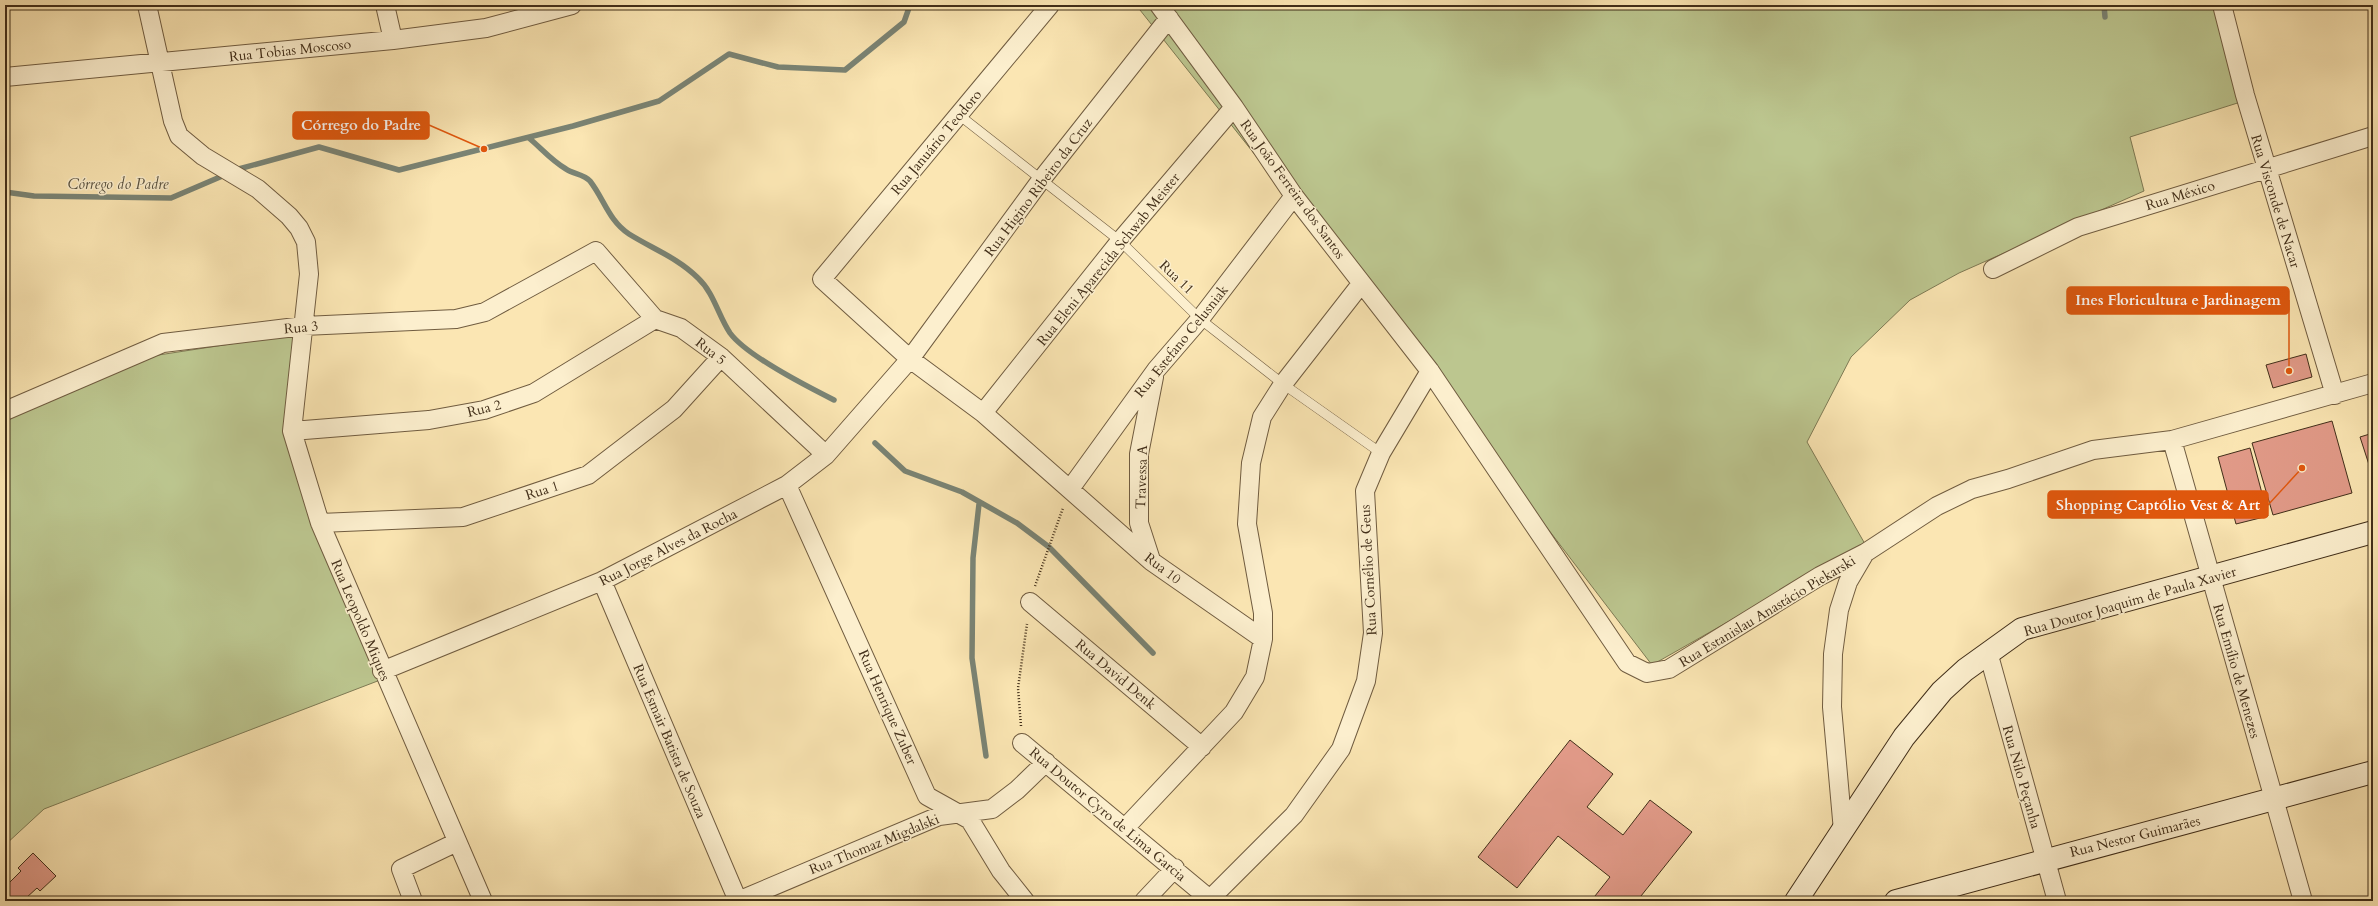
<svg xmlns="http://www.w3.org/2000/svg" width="2378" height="906" font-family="Cardo,serif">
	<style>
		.green { fill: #bcc68f; stroke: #7e7a54 }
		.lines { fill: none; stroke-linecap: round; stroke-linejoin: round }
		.stream { stroke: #7a8475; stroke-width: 5.5 }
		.building { fill: #e19a88; stroke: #412e19 }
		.service-casing { stroke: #705c40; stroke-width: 10 }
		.minor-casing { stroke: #705c40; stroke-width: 20 }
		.secondary-casing { stroke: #412e19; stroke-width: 24 }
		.path { stroke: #412e19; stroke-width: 2.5; stroke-dasharray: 1 2; stroke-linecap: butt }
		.service { stroke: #fcefce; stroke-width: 9 }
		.minor { stroke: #fcefce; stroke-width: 18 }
		.secondary { stroke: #fcefce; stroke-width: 22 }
		.labels { text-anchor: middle; stroke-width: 3; stroke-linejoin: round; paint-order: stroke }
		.street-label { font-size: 14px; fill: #412e19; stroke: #fcefce }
		.water-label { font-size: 15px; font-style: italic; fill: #595240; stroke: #fcefce }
		.leader { fill: none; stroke: #e0570d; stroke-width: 1.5 }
		.callout-dot { fill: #e0570d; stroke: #fcefce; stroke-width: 1.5 }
		.callout { fill: #e0570d; stroke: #e0570d; stroke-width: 1.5 }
		.callout-label { font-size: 15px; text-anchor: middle; font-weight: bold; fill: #fff }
	</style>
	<rect width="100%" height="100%" fill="#fbe6b3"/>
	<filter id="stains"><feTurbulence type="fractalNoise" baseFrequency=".005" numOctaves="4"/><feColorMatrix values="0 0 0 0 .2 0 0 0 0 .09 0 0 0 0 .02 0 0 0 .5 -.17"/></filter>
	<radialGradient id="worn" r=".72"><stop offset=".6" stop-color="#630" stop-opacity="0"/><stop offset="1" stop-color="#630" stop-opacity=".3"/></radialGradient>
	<!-- green -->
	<path class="green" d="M1136,5h1089l22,95 -117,37 14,54 -185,82 -49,27 -59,57 -44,85 58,102 -213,121 -218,-285z
		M302,333l-11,99 97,245 -344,132 -39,36v-443l134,-44z"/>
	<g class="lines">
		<!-- stream -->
		<path class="stream" d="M2104,5l1,12
			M529,138c12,10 23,23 37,31 7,5 18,5 24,12 14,18 19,40 39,53 24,15 49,24 69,44 16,15 20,37 32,55 16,22 78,54 104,67
			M235,170l84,-23 80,23 174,-44 86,-25 70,-47 49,13 67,3 59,-48 6,-17
			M5,192l29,4 137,2 56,-24
			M875,443l30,28 57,21 55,31 32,24 104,106
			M979,504l-6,54 -1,100 14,98"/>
	</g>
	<!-- building -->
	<path class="building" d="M2306,354l6,23 -39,11 -7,-23z
		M2332,421l20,72 -79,22 -21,-72z
		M2373,433v44l-13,-40z
		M2250,448l18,68 -32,8 -18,-67z
		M1570,740l43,34 -26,33 36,28 27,-35 42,32 -55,69h-46l19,-24 -52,-41 -41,52 -39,-31z
		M33,853l23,23 -16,15 -3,-3 -11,10 3,3h-24v-21l2,-1 3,3 11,-11 -3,-3z"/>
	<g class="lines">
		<defs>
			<path id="service" d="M959,115l161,126 80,78 83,65 98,69"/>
			<path id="minor" d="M147,5l26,116 6,15 24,20 55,33 31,27 10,12 7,14 3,32 -17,157 28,92 163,378
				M385,5l8,35
				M1050,5l-228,274 88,80 73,54 168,148 112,78
				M1159,5l75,102 60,89 136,175 197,292 20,10 22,-4 151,-93 45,-23
				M2222,5l23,90 90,300
				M5,77l388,-37 93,-12 86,-23
				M1993,269l85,-42 295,-91
				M5,411l158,-68 141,-17 152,-7 29,-7 111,-61 59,68 26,9 40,29 105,98
				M983,413l137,-172 114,-134
				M292,431l137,-11 55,-10 50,-17 121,-74
				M2172,440l131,461
				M787,485l140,311 43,24 31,51 24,30
				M1070,489l86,-119 44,-51 94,-123
				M320,523l143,-6 125,-42 86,-66 47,-52
				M1151,560l-12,-37v-69l15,-77
				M602,581l136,320
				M1030,602l172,145
				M1988,652l69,249
				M382,671l220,-90 185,-96 39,-30 84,-96 131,-179 128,-162
				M1022,743l190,158
				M1125,828l109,-116 21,-35 8,-38v-26l-16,-89 4,-61 11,-46 21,-33 78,-100
				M1843,831l-11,-124 1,-53 6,-44 9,-28 17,-29 72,-47 35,-17 36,-10 85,-29 79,-10 201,-57
				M1210,899l84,-84 47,-66 25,-68 7,-48 -8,-142 16,-38 49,-82
				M413,901l-12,-32 56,-27
				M738,901l201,-85 53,-7 25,-19 29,-28
				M1144,901l31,-33"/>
			<path id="secondary" d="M1796,901l108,-164 38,-46 23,-21 57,-41 351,-97
				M1896,901l477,-129"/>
		</defs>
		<!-- service casing -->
		<use href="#service" class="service-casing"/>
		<!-- minor casing -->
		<use href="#minor" class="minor-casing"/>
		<!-- secondary casing -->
		<use href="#secondary" class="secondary-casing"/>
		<!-- path -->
		<path class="path" d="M1035,586l28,-78
			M1021,726l-3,-38 9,-64"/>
		<!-- service -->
		<use href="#service" class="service"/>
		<!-- minor -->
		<use href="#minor" class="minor"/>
		<!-- secondary -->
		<use href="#secondary" class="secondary"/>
	</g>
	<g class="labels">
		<!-- street labels -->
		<g class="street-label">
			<text transform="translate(290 50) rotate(-6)" y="5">Rua Tobias Moscoso</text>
			<text transform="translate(936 142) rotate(-50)" y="5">Rua Januário Teodoro</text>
			<text transform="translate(1038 187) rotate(-53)" y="5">Rua Higino Ribeiro da Cruz</text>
			<text transform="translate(1293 189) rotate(54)" y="5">Rua João Ferreira dos Santos</text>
			<text transform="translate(2180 195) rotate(-17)" y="5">Rua México</text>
			<text transform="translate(2276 201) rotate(73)" y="5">Rua Visconde de Nacar</text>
			<text transform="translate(1108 259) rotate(-51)" y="5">Rua Eleni Aparecida Schwab Meister</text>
			<text transform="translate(1177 277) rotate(44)" y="5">Rua 11</text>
			<text transform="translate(301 327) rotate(-5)" y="5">Rua 3</text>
			<text transform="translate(1181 341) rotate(-51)" y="5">Rua Estefano Celusniak</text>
			<text transform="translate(711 351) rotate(38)" y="5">Rua 5</text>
			<text transform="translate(484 408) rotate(-14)" y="5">Rua 2</text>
			<text transform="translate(1141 477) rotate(-88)" y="5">Travessa A</text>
			<text transform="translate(542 490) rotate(-18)" y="5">Rua 1</text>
			<text transform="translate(668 547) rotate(-27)" y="5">Rua Jorge Alves da Rocha</text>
			<text transform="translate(1163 568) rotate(37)" y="5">Rua 10</text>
			<text transform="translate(1368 570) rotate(-93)" y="5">Rua Cornélio de Geus</text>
			<text transform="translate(2130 601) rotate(-16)" y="5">Rua Doutor Joaquim de Paula Xavier</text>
			<text transform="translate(1767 611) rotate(-31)" y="5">Rua Estanislau Anastácio Piekarski</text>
			<text transform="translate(361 620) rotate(67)" y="5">Rua Leopoldo Miques</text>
			<text transform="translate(2237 671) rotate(74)" y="5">Rua Emílio de Menezes</text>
			<text transform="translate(1116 674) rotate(40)" y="5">Rua David Denk</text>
			<text transform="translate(888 707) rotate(66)" y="5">Rua Henrique Zuber</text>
			<text transform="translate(670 741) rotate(67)" y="5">Rua Esmair Batista de Souza</text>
			<text transform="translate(2022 777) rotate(74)" y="5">Rua Nilo Peçanha</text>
			<text transform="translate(1108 814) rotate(40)" y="5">Rua Doutor Cyro de Lima Garcia</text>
			<text transform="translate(2135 836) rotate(-14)" y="5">Rua Nestor Guimarães</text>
			<text transform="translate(874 844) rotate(-22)" y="5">Rua Thomaz Migdalski</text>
		</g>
		<!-- water labels -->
		<g class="water-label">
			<text x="118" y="189">Córrego do Padre</text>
		</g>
	</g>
	<!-- callouts -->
	<path class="leader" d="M484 149L429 125M2289 371L2289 300M2302 468L2268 505"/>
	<g class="callout-dot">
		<circle cx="484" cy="149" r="4"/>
		<circle cx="2289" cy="371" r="4"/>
		<circle cx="2302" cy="468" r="4"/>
	</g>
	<g class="callout">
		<rect x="293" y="112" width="136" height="27" rx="4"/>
		<rect x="2067" y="287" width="222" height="27" rx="4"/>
		<rect x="2048" y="491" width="220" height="27" rx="4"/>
	</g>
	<g class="callout-label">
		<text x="361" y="130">Córrego do Padre</text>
		<text x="2178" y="305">Ines Floricultura e Jardinagem</text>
		<text x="2158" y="510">Shopping Captólio Vest &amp; Art</text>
	</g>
	<!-- margin -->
	<rect width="2378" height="906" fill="none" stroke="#fbe6b3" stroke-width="20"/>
	<rect x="6" y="6" width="2366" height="894" fill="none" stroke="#412e19" stroke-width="2"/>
	<rect x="10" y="10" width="2358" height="886" fill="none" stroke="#412e19"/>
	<rect width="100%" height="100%" filter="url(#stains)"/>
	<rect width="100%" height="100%" fill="url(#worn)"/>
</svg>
